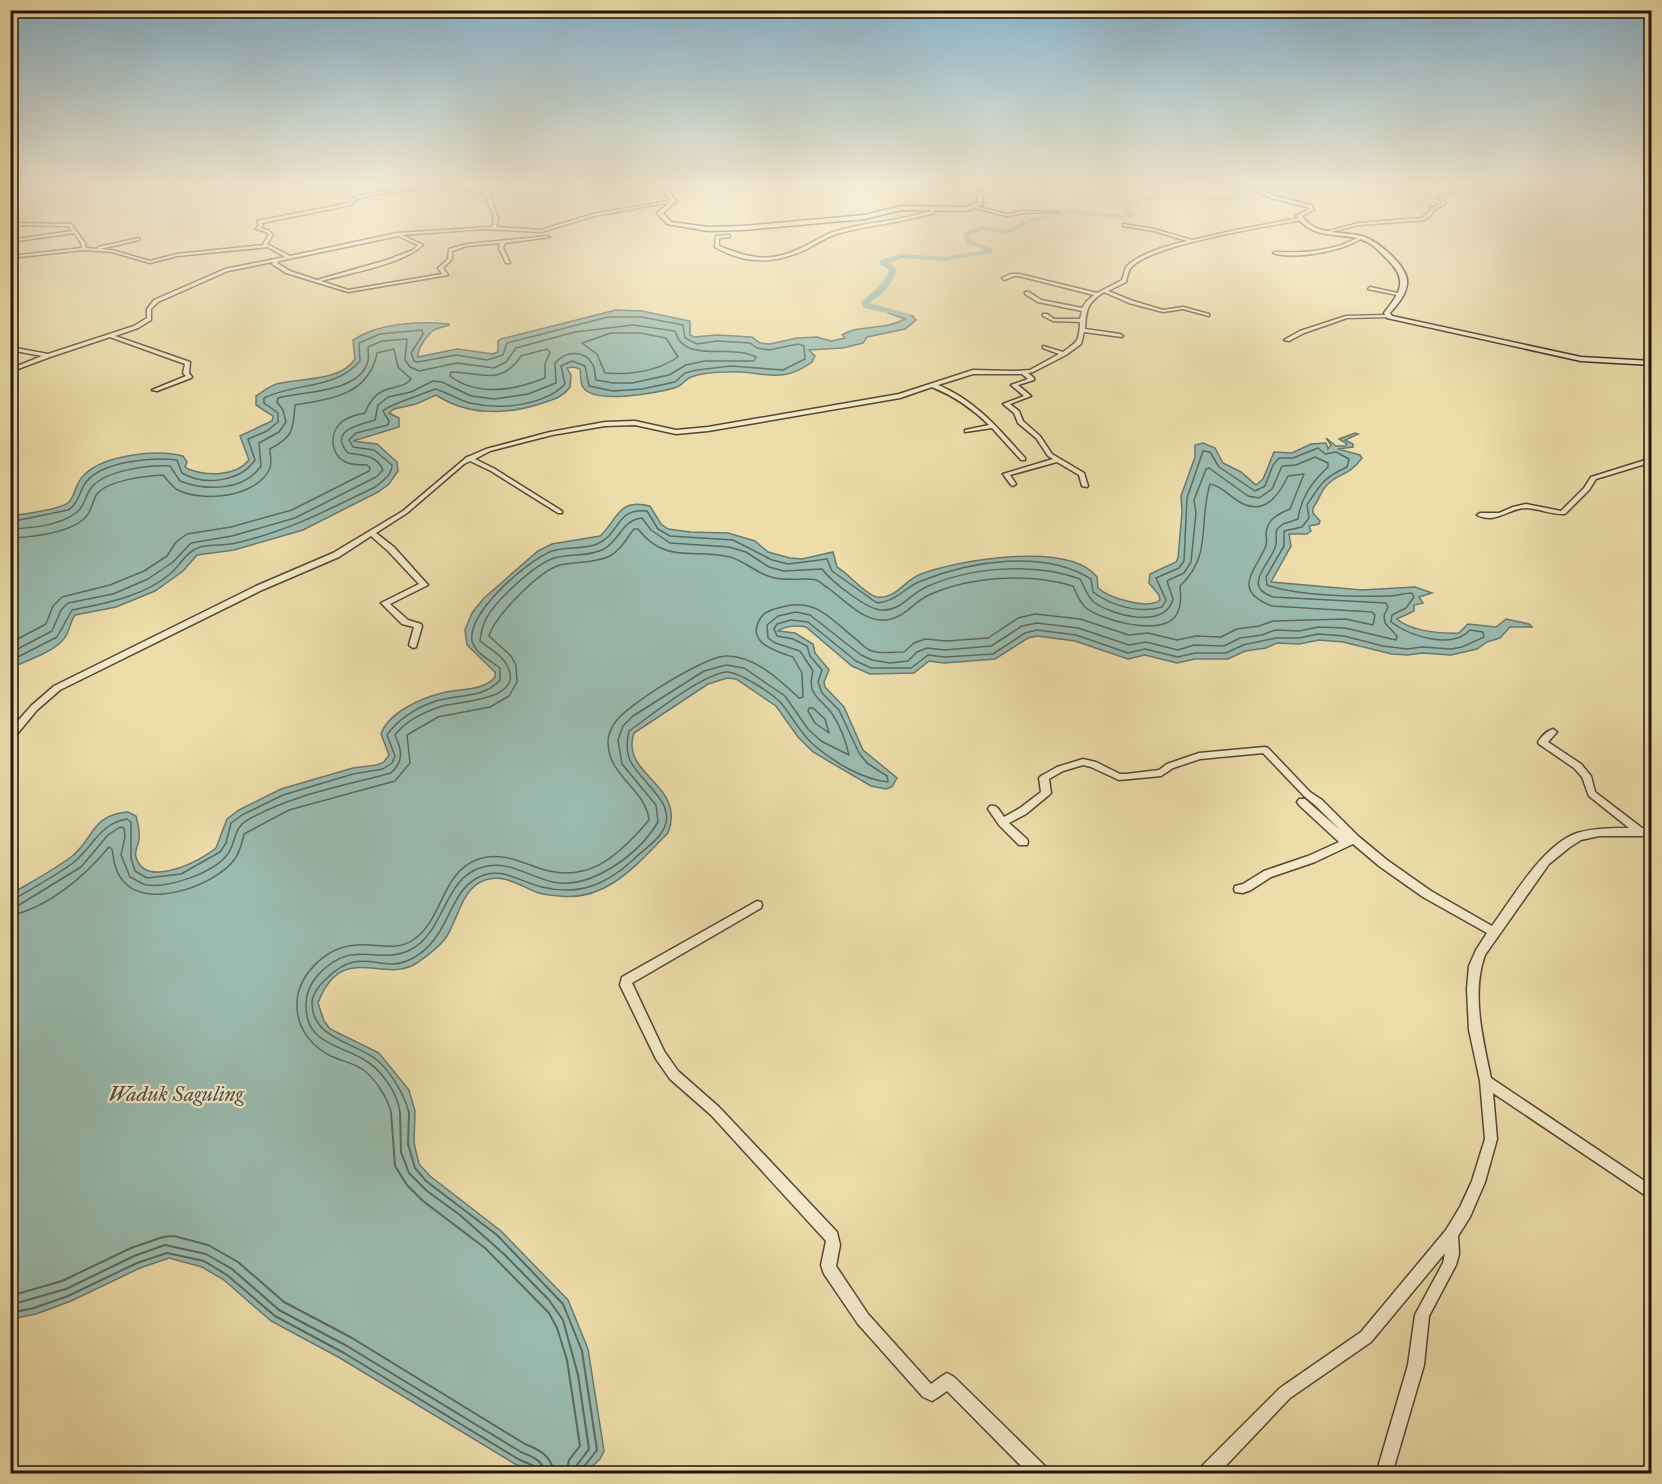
<svg xmlns="http://www.w3.org/2000/svg" width="1662" height="1484" font-family="'IM FELL Great Primer',serif">
	<style>
		.water { fill: #9abbb0; stroke: #6a786f; stroke-width: 1.5 }
		.lines { fill: none; stroke-linecap: round; stroke-linejoin: round }
		.shore-far1 { stroke: #5e685e; stroke-width: 1.5 }
		.shore { stroke: #5e685e; stroke-width: 2 }
		.river { fill: #9abbb0; fill-rule: evenodd }
		.street-casing { stroke: #554634; stroke-width: 3 }
		.secondary-casing { stroke: #22140d; stroke-width: 3 }
		.street { fill: #f3e9c8; fill-rule: evenodd }
		.secondary { fill: #f3e9c8; fill-rule: evenodd }
		.labels { text-anchor: middle; stroke-width: 4.5; stroke-linejoin: round; paint-order: stroke }
		.near-water-label { font-size: 21px; font-style: italic; fill: #4c4e46; stroke: #f3e9c8 }
	</style>
	<rect width="100%" height="100%" fill="#edddaa"/>
	<filter id="stains"><feTurbulence type="fractalNoise" baseFrequency=".00333" numOctaves="4"/><feColorMatrix values="0 0 0 0 .2 0 0 0 0 .09 0 0 0 0 .02 0 0 0 .5 -.17"/></filter>
	<radialGradient id="worn" r=".72"><stop offset=".6" stop-color="#630" stop-opacity="0"/><stop offset="1" stop-color="#630" stop-opacity=".3"/></radialGradient>
	<!-- water -->
	<path class="water" d="M616,310l26,1 48,10v14l4,2 23,-2 35,2 8,6 10,1 27,-6 20,-1 14,4 14,-3 -3,-3c20,-12 39,-3 63,-16l-17,-6 2,-2 23,5 3,4 -11,9 -38,8 -4,6 -20,5 -34,2 6,6 -3,6c-32,24 -50,8 -84,10 -11,0 -26,1 -37,5 -6,2 -8,8 -14,10 -17,6 -84,18 -94,0 -3,-4 -2,-12 -3,-18l-7,-2 -6,1 4,7 -1,12c-7,10 -16,12 -27,16 -36,12 -75,13 -107,-8l-20,9 -22,5 -5,4 10,5v9l-46,14 24,3 20,18 1,9 -9,13 -11,8 -75,38 -69,20 -37,5 -14,16 -28,20 -39,16 -41,8c-6,8 -5,19 -13,26 -13,13 -35,19 -51,27v-152c12,-2 50,-6 58,-14 6,-5 5,-18 16,-28 20,-19 72,-25 98,-18l4,6 -2,5 3,2c18,7 47,8 61,-9l-9,-24 32,-15 1,-5 -17,-11v-9c8,-5 15,-12 25,-13 22,-5 60,-2 74,-24l-2,-19c26,-17 65,-19 96,-16v1c-5,2 -11,3 -15,5 -7,5 -17,19 -16,27l39,-8 36,5 5,-2v-11l3,-2z
		M1355,433l3,1 -13,6 8,4v3l-15,2 22,6 2,3c-13,18 -23,15 -34,26 -7,6 -9,16 -15,24v5l7,8 -1,3 -10,2 2,5 -4,3h-18l2,12 -20,36 91,8 53,-3 17,6 -13,4 4,6 -9,2v6l-17,8c13,12 44,15 62,14l9,-9 28,3 10,-8 23,5 3,3h-22l-10,11 -13,4 -10,7 -26,6 -29,-2 -14,2 -16,-1 -49,-12 -24,-2 -20,4 -22,-1 -11,5 -21,3 -17,8h-33l-18,4 -32,-8 -17,4 -53,-18 -38,-5 -9,2 -33,21 -51,4 -15,-2 -15,12 -44,1 -18,-8 -46,-39c-9,-2 -21,-1 -28,4l17,2 18,11 2,9 14,17 -5,12 1,5 19,20 19,43 34,28 -5,9 -6,2 -15,-3 -58,-34 -15,-15 -22,-31 -40,-27 -9,-1 -19,6 -74,49c-15,42 53,51 34,100 -31,31 -61,69 -109,63 -8,-1 -16,-1 -23,-4 -17,-7 -32,-18 -51,-12 -24,8 -27,41 -40,59 -7,9 -18,17 -28,24 -34,22 -75,-23 -99,40l6,18 6,8 49,24 30,37 6,21 -1,32 5,21 11,12 71,55 67,69 20,49 16,102 -4,8 -15,14h-47l-23,-9 -175,-106 -69,-37 -47,-41 -22,-13 -33,-9 -29,10 -69,33 -35,13 -25,5v-425c20,-12 41,-23 60,-37 23,-17 19,-42 57,-45l8,4c2,7 4,16 3,24 -1,6 -5,11 -3,17 9,32 63,5 80,-9l11,-29 12,-9 42,-21 72,-21 24,-3 7,-3 5,-7 -8,-21c7,-21 40,-36 61,-41 17,-5 41,-1 53,-16v-5l-28,-27 -2,-15 7,-17 12,-15 54,-47 14,-7 48,-8c18,-16 17,-38 50,-30l11,18 7,5 22,3 38,1 27,8 13,11 22,6 12,1 31,-7 4,15c12,7 29,28 40,30 20,2 27,-17 44,-23 37,-14 148,-33 176,3l1,11c11,10 50,22 62,12l-1,-5 -10,-12 1,-9 26,-12 2,-4 4,-46 -1,-16 14,-39v-12l8,-2 12,5 8,15 18,9 15,13 7,-6 11,-27 18,1 19,-9 15,-1 2,6 3,-4 -5,-7 10,8h9l2,-2 -8,-5z"/>
	<g class="lines">
		<!-- shore-far1 -->
		<path class="shore-far1" d="M611,333h29l26,5 12,19c-22,15 -47,18 -73,16l-8,-19 -15,-11z
			M547,349l3,3 -5,12v14c-30,12 -67,19 -95,-2l1,-4c31,0 49,15 70,-16z
			M10,522l58,-12c11,-7 11,-18 18,-28 17,-21 66,-25 91,-22l5,13c22,13 58,9 73,-13l-7,-21 19,-8 11,-9v-9l-14,-10v-5c32,-16 71,-8 96,-37l-1,-18 21,-9 42,-4 1,4 -12,19 3,8 4,1 38,-7 31,5 16,-5 4,-12 101,-26h33l42,8 2,13 12,6 20,-3 33,2 7,5 12,2 29,-6 6,2 1,13 -22,11 -52,-4 -34,4 -12,3 -10,9 -33,7 -29,2 -24,-5 -4,-20 -13,-5 -11,5 4,18c-21,22 -66,26 -95,19 -12,-3 -23,-11 -35,-14 -13,6 -46,15 -52,22l6,10 -1,4 -32,8 -7,7 4,7 21,3 18,15c0,10 -9,16 -17,22 -47,23 -87,44 -139,56 -12,3 -25,1 -36,4 -14,4 -20,19 -30,27 -27,23 -65,29 -98,36l-15,27 -47,24
			M10,529c21,-1 50,-3 67,-17 8,-6 8,-16 14,-24 14,-18 58,-23 79,-22l10,15c26,10 64,10 81,-15l-2,-23 20,-11 7,-10 -3,-12 -6,-8 1,-4c25,-7 82,-5 90,-37 1,-4 0,-9 0,-14l14,-6 25,-2 -2,21 5,7 9,4 38,-8 37,5 12,-6 10,-14 59,-16 58,-7 42,6c9,34 55,12 81,26l-2,4h-49l-19,4 -17,10 -37,8h-19l-17,-3c-1,-4 -1,-11 -3,-15 -8,-16 -28,-14 -38,-2l1,20 -28,11 -34,5 -23,-3 -29,-14 -9,-1 -22,11 -23,5 -10,8 -3,15c-16,5 -47,10 -27,33 14,2 29,2 35,17l-7,7 -81,41 -63,18 -41,7 -18,19 -25,17 -35,15 -45,9 -7,7 -9,21 -42,22
			M10,538c22,-1 58,-4 75,-20 7,-7 7,-17 12,-24 11,-14 49,-18 66,-19 4,5 8,10 13,14 25,14 81,9 94,-21 2,-6 0,-13 0,-19 24,-13 23,-19 25,-44 36,-6 74,-10 82,-52l17,-4 4,18 13,12c-12,15 -33,0 -46,34 -8,2 -16,3 -22,8 -15,11 -13,35 5,42 6,2 13,2 19,2l3,3 -1,3 -77,39 -61,17 -44,7 -11,8 -9,14 -23,15 -34,14 -48,12 -9,9 -7,18 -36,19
			M809,708h4l12,11 4,14 -14,-10 -7,-12z
			M10,899l6,-1c19,-11 39,-22 57,-35 20,-16 27,-40 54,-44l4,3v36l4,13 12,7 34,-4 39,-22 6,-9 5,-20 11,-8 41,-20 70,-21 30,-5 9,-6 3,-7 -8,-21c10,-15 29,-27 46,-33 22,-8 51,-3 67,-22v-12c-9,-7 -22,-13 -27,-24 -11,-28 55,-84 79,-93 14,-5 31,-1 45,-7 23,-9 19,-37 50,-33l11,18 12,7 63,4 39,20 16,4 39,-5 5,12 45,32c19,-1 28,-16 44,-22 50,-20 123,-32 170,-2l2,13c19,14 46,22 69,15l4,-7 -10,-22 23,-10 5,-7 3,-63 16,-47 7,1 9,15 36,24 10,-5 8,-21 6,-7h14l25,-10 7,6 11,-2 13,7 -2,8c-24,11 -26,17 -40,38l2,13 -7,9 -18,4v15l-18,31 1,8c30,11 89,12 122,11 8,0 15,-3 23,-3l2,4 -8,11 -14,7 -1,7c19,14 61,28 79,8l13,2 1,5 -22,10 -11,2 -29,-2 -15,2 -24,-3 -39,-10 -26,-2 -19,4h-23l-33,7 -17,8h-31l-17,4 -33,-8 -17,4 -52,-18 -39,-5 -12,3 -32,21 -48,3 -17,-2 -17,13h-40l-15,-7 -48,-39 -17,-2 -14,4 -3,5 3,7 16,3 14,7 3,10 12,14 -4,12 4,11 17,17 20,43 8,10 20,13 1,6c-26,-3 -53,-19 -73,-36 -15,-12 -22,-29 -34,-43 -8,-9 -43,-32 -55,-31 -25,3 -74,43 -97,59 -2,10 -3,17 0,27 8,23 52,45 33,74 -6,10 -20,19 -29,28 -27,25 -55,36 -91,27 -22,-5 -42,-22 -65,-9 -30,16 -27,63 -68,82 -29,14 -48,-17 -84,20 -6,5 -13,15 -13,23 0,34 39,39 61,54 16,11 32,38 36,56
			M10,907l9,-2 62,-38 27,-32 12,-8 4,1 1,9 -4,18 9,22c5,2 11,7 17,8 22,3 66,-12 80,-30 9,-11 6,-26 19,-34 44,-26 97,-35 145,-48 13,-12 11,-23 4,-38 11,-15 30,-23 47,-29 19,-5 88,-6 63,-44 -6,-9 -17,-14 -25,-21 1,-8 2,-15 6,-22 10,-19 48,-54 68,-61 17,-5 35,-1 50,-9 16,-9 18,-29 38,-31l9,12 19,13 59,4 17,5 23,15 15,4 38,-2c9,12 45,41 60,41 19,1 28,-16 44,-23 44,-20 109,-25 154,-8 5,8 7,18 15,24 19,13 70,26 78,-4l-6,-18 17,-8 7,-11 5,-49 -2,-13 12,-31 3,-1 39,28 11,2 13,-9 10,-23 14,-1 19,-8 13,6v4c-16,15 -27,30 -30,52l-15,5 -6,5c-2,6 0,10 -1,15 -2,17 -37,42 -3,53l113,6 2,4 -4,9 1,7 12,13 -1,4 -51,-12 -27,-1 -19,4 -24,-1 -13,5 -22,3 -16,8 -30,-1 -16,5 -32,-8 -17,3 -51,-17 -41,-5 -15,3 -31,20 -46,4 -18,-2 -10,4 -9,9 -18,2 -18,-3 -11,-5 -51,-40 -14,-3 -18,4 -11,9 1,13 7,5 25,8 13,20c-7,26 8,26 20,44 7,11 13,27 16,40l-28,-14 -13,-12 -23,-33 -41,-28 -18,-3 -22,6 -71,45 -10,10 -5,14 4,24 34,41 2,17c-19,32 -67,68 -105,60 -24,-5 -44,-22 -70,-15 -40,10 -37,65 -73,83 -33,16 -57,-13 -92,25 -7,8 -12,18 -12,29 -1,39 31,40 57,55 18,10 35,34 37,54
			M10,916c39,-9 74,-39 99,-69l3,2c2,13 3,24 13,34 25,26 90,2 109,-23 6,-7 8,-17 10,-26l45,-24 106,-29 15,-18 -3,-28 31,-18 52,-10 19,-11 8,-14 -1,-17 -5,-9 -22,-20c6,-20 50,-65 71,-71 16,-4 34,-1 50,-9 11,-6 16,-17 24,-27h4c28,36 55,19 92,28 15,4 26,16 41,20 16,5 33,0 45,3 4,1 8,6 12,8 17,12 35,34 58,32 19,-2 27,-18 43,-25 42,-19 100,-22 144,-9 3,7 6,15 12,21 16,14 73,28 89,11 8,-9 7,-21 6,-32 33,-31 18,-63 30,-102 12,2 18,11 28,17 25,16 40,-4 50,-25l16,-2 -14,35c-12,5 -23,10 -24,25 0,5 2,9 -1,14 -11,24 -33,43 7,58l100,6 3,3 -2,10 -27,-6 -73,2 -14,5 -22,3 -16,8 -25,-1 -19,4 -29,-7 -19,2 -49,-16 -45,-5 -17,4 -30,20 -42,3 -21,-2 -11,4 -10,9c-10,0 -23,2 -32,-1 -5,-1 -11,-7 -15,-11 -25,-19 -40,-43 -75,-33 -7,2 -15,3 -20,9 -19,26 13,35 31,41l9,16 1,24 -4,1c-19,-18 -45,-43 -74,-42 -21,1 -101,50 -111,68 -3,5 -6,13 -6,17 -1,35 38,48 41,79 -32,38 -64,67 -116,46 -18,-7 -37,-14 -57,-6 -35,14 -33,60 -63,80 -18,12 -37,3 -57,5 -31,2 -61,32 -59,63 1,22 16,40 36,49 9,4 20,6 29,12 13,9 26,29 29,44"/>
		<!-- shore -->
		<path class="shore" d="M391,1112l4,54 12,19 16,16 62,47 64,65 8,15 10,32 13,86 -11,14 -3,14
			M400,1112l1,40 8,21 18,18 33,24 45,40 44,45 14,20 15,55 11,74 -12,16 -2,9
			M409,1112l-1,32 7,24 11,13 71,54 66,69 19,47 15,99 -14,18v6
			M10,1296l52,-15 69,-33 32,-11 11,-1 34,9 30,17 46,40 68,36 173,106c15,6 27,12 29,30
			M10,1305l56,-16 68,-33 31,-11 41,9 26,15 47,41 68,36 174,106c12,5 22,8 24,22
			M10,1313l24,-5 34,-12 69,-33 30,-10 37,8 23,14 48,41 69,37 174,106 16,7 4,8"/>
		<!-- river -->
		<path class="river" d="M1275,184h7l8,5 -49,2 7,3 1,4 -8,3c-37,0 -75,-8 -111,3v5l5,6 -7,5 -59,-7 -36,8 -25,13 -25,-4 -14,6 3,5 22,8 -2,4 -46,8 -44,-3 -13,5 8,6c-6,16 -13,25 -28,34l41,11v4l-46,-10 -3,-6c13,-11 22,-16 28,-32l-9,-6v-4l21,-6 45,3 40,-7 -19,-7 -4,-7 3,-4 17,-6 24,4 22,-11 40,-10 58,7 1,-1 -4,-6 1,-7c38,-12 77,-4 116,-5l2,-1 -13,-6v-2l49,-1z"/>
		<defs>
			<path id="street" d="M531,184h16l-2,1z
				M1465,184h5c-10,6 -17,11 -28,14l3,6 -11,6 -3,5 -7,5 -65,5 -32,8 -2,-1 34,-9 63,-5 6,-5 3,-5 11,-5 -4,-6 14,-4 4,-5z
				M433,186l52,4 4,3 9,25 -2,9 45,3 52,-16 81,-14 2,1 -82,15 -53,16 -57,-3 -82,6 21,10c-22,20 -73,28 -102,36l27,9 94,-16 -4,-6 10,-9 1,-10 18,-5 81,-8 2,1 -45,6 -2,5 7,15h-4l-7,-15 1,-5 -33,3 -15,5v8l-9,9 5,7 -100,17 -62,-19 -14,-9 1,-2 -45,9 -70,31 -7,7v11l-13,8 -23,8 75,26 -1,11 3,4 -1,1 -34,13 -5,-1 34,-14 -3,-3 2,-9 -75,-27 -60,20 -40,15v-3l32,-13 -32,-6v-3l38,7 86,-28 13,-8v-9l7,-9 71,-31 60,-12 -17,-10 -91,9 -27,7 -38,-11 -28,-2 -74,8v-2l72,-8 -1,-5 -7,-10 -64,9v-2l62,-9 -3,-5 -59,-1v-2l61,1 14,19 1,5 11,1 1,-2 41,-9v2l-39,9 12,1 38,11 27,-7 87,-9 -1,-1 6,-9 -3,-3 -10,-3 3,-4 -2,-4 92,-18 5,-6 17,-4zM433,188l50,4 2,2 9,24 -2,9 -95,6 -107,23 -23,-12 6,-9 -5,-5 -8,-2 3,-3 -2,-2 90,-18 5,-6 15,-4zM398,236l20,9 -5,5 -26,10 -70,20 -27,-9 -13,-8 2,-2z
				M975,206l32,8 16,-3 35,1 -35,1 -16,3 -33,-8z
				M931,207l3,1v5c-31,9 -63,12 -94,20 -12,3 -22,10 -33,16 -32,15 -61,16 -92,-2l1,-11 13,-1 1,2 -11,1v8c34,14 54,17 88,-1 10,-5 19,-11 29,-14 31,-9 64,-10 95,-20z
				M1300,218l1,2c-31,6 -155,25 -171,49 -2,3 -3,9 -4,13l-18,9 25,10 30,9 20,-3 26,7v2l-26,-7 -20,3 -34,-9 -25,-11c-17,11 -18,18 -19,37l35,5 3,2 -1,1 -38,-5 -3,12 -15,11 -33,17 -5,1 6,5v2l-16,5 13,11 -21,8 9,7 4,10 17,15 12,18 32,19 4,13 -1,1 -5,-1 -3,-11 -22,-13 -47,13 6,9 -3,2 -2,-1 -8,-11 50,-15 -5,-3 -12,-18 -18,-15 -4,-10 -11,-9 21,-8 -13,-11 17,-6 -6,-5h-49l-35,11c38,16 60,43 87,73v2h-4l-29,-32 -27,4v-2l24,-5c-17,-17 -35,-29 -57,-38l-32,11 -192,33 -32,3 -41,-9 -30,1 -53,9 -62,16 -15,8 20,10 67,42v2h-4l-67,-42 -21,-10 -6,3 -57,49 -31,20 18,14 34,38 -38,19 18,16 13,4 1,2 -6,21 -3,1 -4,-3 5,-18 -12,-3 -21,-21 38,-19 -31,-33 -17,-15 -32,21 -77,33 -202,100 -23,20 -24,29 -3,1v-10l21,-24 23,-20 202,-100 77,-33 70,-42 64,-54 3,-1 16,-7 64,-17 55,-10 30,-1 41,9 32,-3 191,-33 74,-24 42,1 15,-1 29,-16 -16,-6v-2l20,6c15,-11 16,-10 17,-30l-27,-1 -10,-5v-2h4l7,5h26l2,-8 -44,-9 -13,-8v-2h4l12,8 41,8 5,-7 7,-6 -75,-19h-5l-10,4 -2,-2 9,-4h8l78,19 25,-13c2,-4 2,-10 5,-14 13,-13 43,-21 60,-25l-33,-10 -31,-5v-2l31,5 38,11 44,-10z
				M1359,237l3,1c-19,13 -67,22 -89,15l2,-1c28,1 58,0 84,-15z
				M1370,287l32,7 2,1 -2,1 -34,-7z
				M1387,315l2,1v1l-42,1 -43,15 -15,8 -5,-1 16,-9 46,-15z
				M1652,458v4l-56,17 -7,11 -24,24c-12,1 -25,-5 -38,-6 -17,-1 -31,17 -50,7l3,-2h19l14,-6 13,-3 35,7 23,-23 7,-11z
				M1553,729l4,3 -9,10 33,22 10,12 4,16 47,36h10v8h-53l-18,4 -11,7 -21,17 -64,91c-14,38 -2,85 6,123l161,108v14l-159,-107 4,46 -12,43 -15,35 -12,19 1,18 -3,11 -27,51 -5,49 -32,109h-16l32,-109 7,-50 28,-52 2,-10 -74,89 -81,56 -72,76h-20l2,-6 80,-80 81,-56 85,-102 14,-23 12,-26 13,-42 -5,-58 -11,-51 -2,-41 2,-23 7,-16 11,-17 -64,-36 -44,-31 -26,-22 -38,18 -44,15 -20,13 -8,3 -8,-1 -1,-3 1,-3 8,-2 21,-13 44,-15 31,-14 -40,-37 -2,-3 2,-3h6l35,31 -24,-24 -12,-10 -41,-43 -63,6 -27,9 -12,8 -42,4 -28,-13 -8,-2 -20,6 -14,8 2,14 -2,2 -23,19 -17,9 18,16 1,3 -1,3h-8l-20,-20 -11,-16 2,-3c7,-2 10,5 14,11l16,-9 21,-16 -2,-14 2,-2 16,-9 26,-8 13,3 24,12h6l33,-4 8,-6 32,-11 66,-6 3,1 42,44 12,8 36,36 29,24 44,31 61,35c21,-29 51,-81 85,-93 17,-5 34,-5 52,-5l-40,-32 -7,-19 -8,-9 -35,-24 -1,-2c3,-5 9,-11 15,-13z
				M757,901l4,1 1,3 -1,3 -129,75 32,68 14,20 41,36 118,125 3,13 -4,21 32,48 63,70 11,-8 5,-3 7,4 93,91 2,6h-20l-82,-83 -10,7 -5,3 -9,-4 -65,-73 -34,-50 -3,-9 5,-24 -115,-126 -41,-36 -14,-20 -36,-74 2,-8z"/>
			<path id="secondary" d="M657,184h5l14,17 -13,12 8,9 37,5 35,-1 122,-11 36,-9 65,1 12,-5 -1,-12 4,-6h4l-4,6 2,14 -16,7 -66,-1 -36,9 -122,11 -35,1 -41,-7 -10,-11 14,-12z
				M1242,184h6l27,12 36,9 3,5 -12,6c14,20 39,15 60,20 16,5 48,31 45,49 -2,11 -10,20 -17,28l2,3 189,41 71,4v4l-71,-4 -194,-43 -3,-5c17,-22 25,-33 2,-55 -8,-8 -15,-16 -26,-19 -25,-7 -46,1 -64,-23l13,-7 -2,-2 -36,-9z"/>
		</defs>
		<!-- street casing -->
		<use href="#street" class="street-casing"/>
		<!-- secondary casing -->
		<use href="#secondary" class="secondary-casing"/>
		<!-- street -->
		<use href="#street" class="street"/>
		<!-- secondary -->
		<use href="#secondary" class="secondary"/>
	</g>
	<!-- sky -->
	<linearGradient id="sky" x2="0" y2="1"><stop stop-color="#89b7d2"/><stop offset="0.47" stop-color="#f7f0d9"/><stop offset="1" stop-color="#f7f0d9" stop-opacity="0"/></linearGradient>
	<rect width="1662" height="392" fill="url(#sky)"/>
	<g class="labels">
		<!-- near-water labels -->
		<g class="near-water-label">
			<text x="176" y="1101">Waduk Saguling</text>
		</g>
	</g>
	<!-- margin -->
	<rect width="1662" height="1484" fill="none" stroke="#edddaa" stroke-width="36"/>
	<rect x="12" y="12" width="1638" height="1460" fill="none" stroke="#22140d" stroke-width="3"/>
	<rect x="18" y="18" width="1626" height="1448" fill="none" stroke="#22140d" stroke-width="1.5"/>
	<rect width="100%" height="100%" filter="url(#stains)"/>
	<rect width="100%" height="100%" fill="url(#worn)"/>
</svg>
